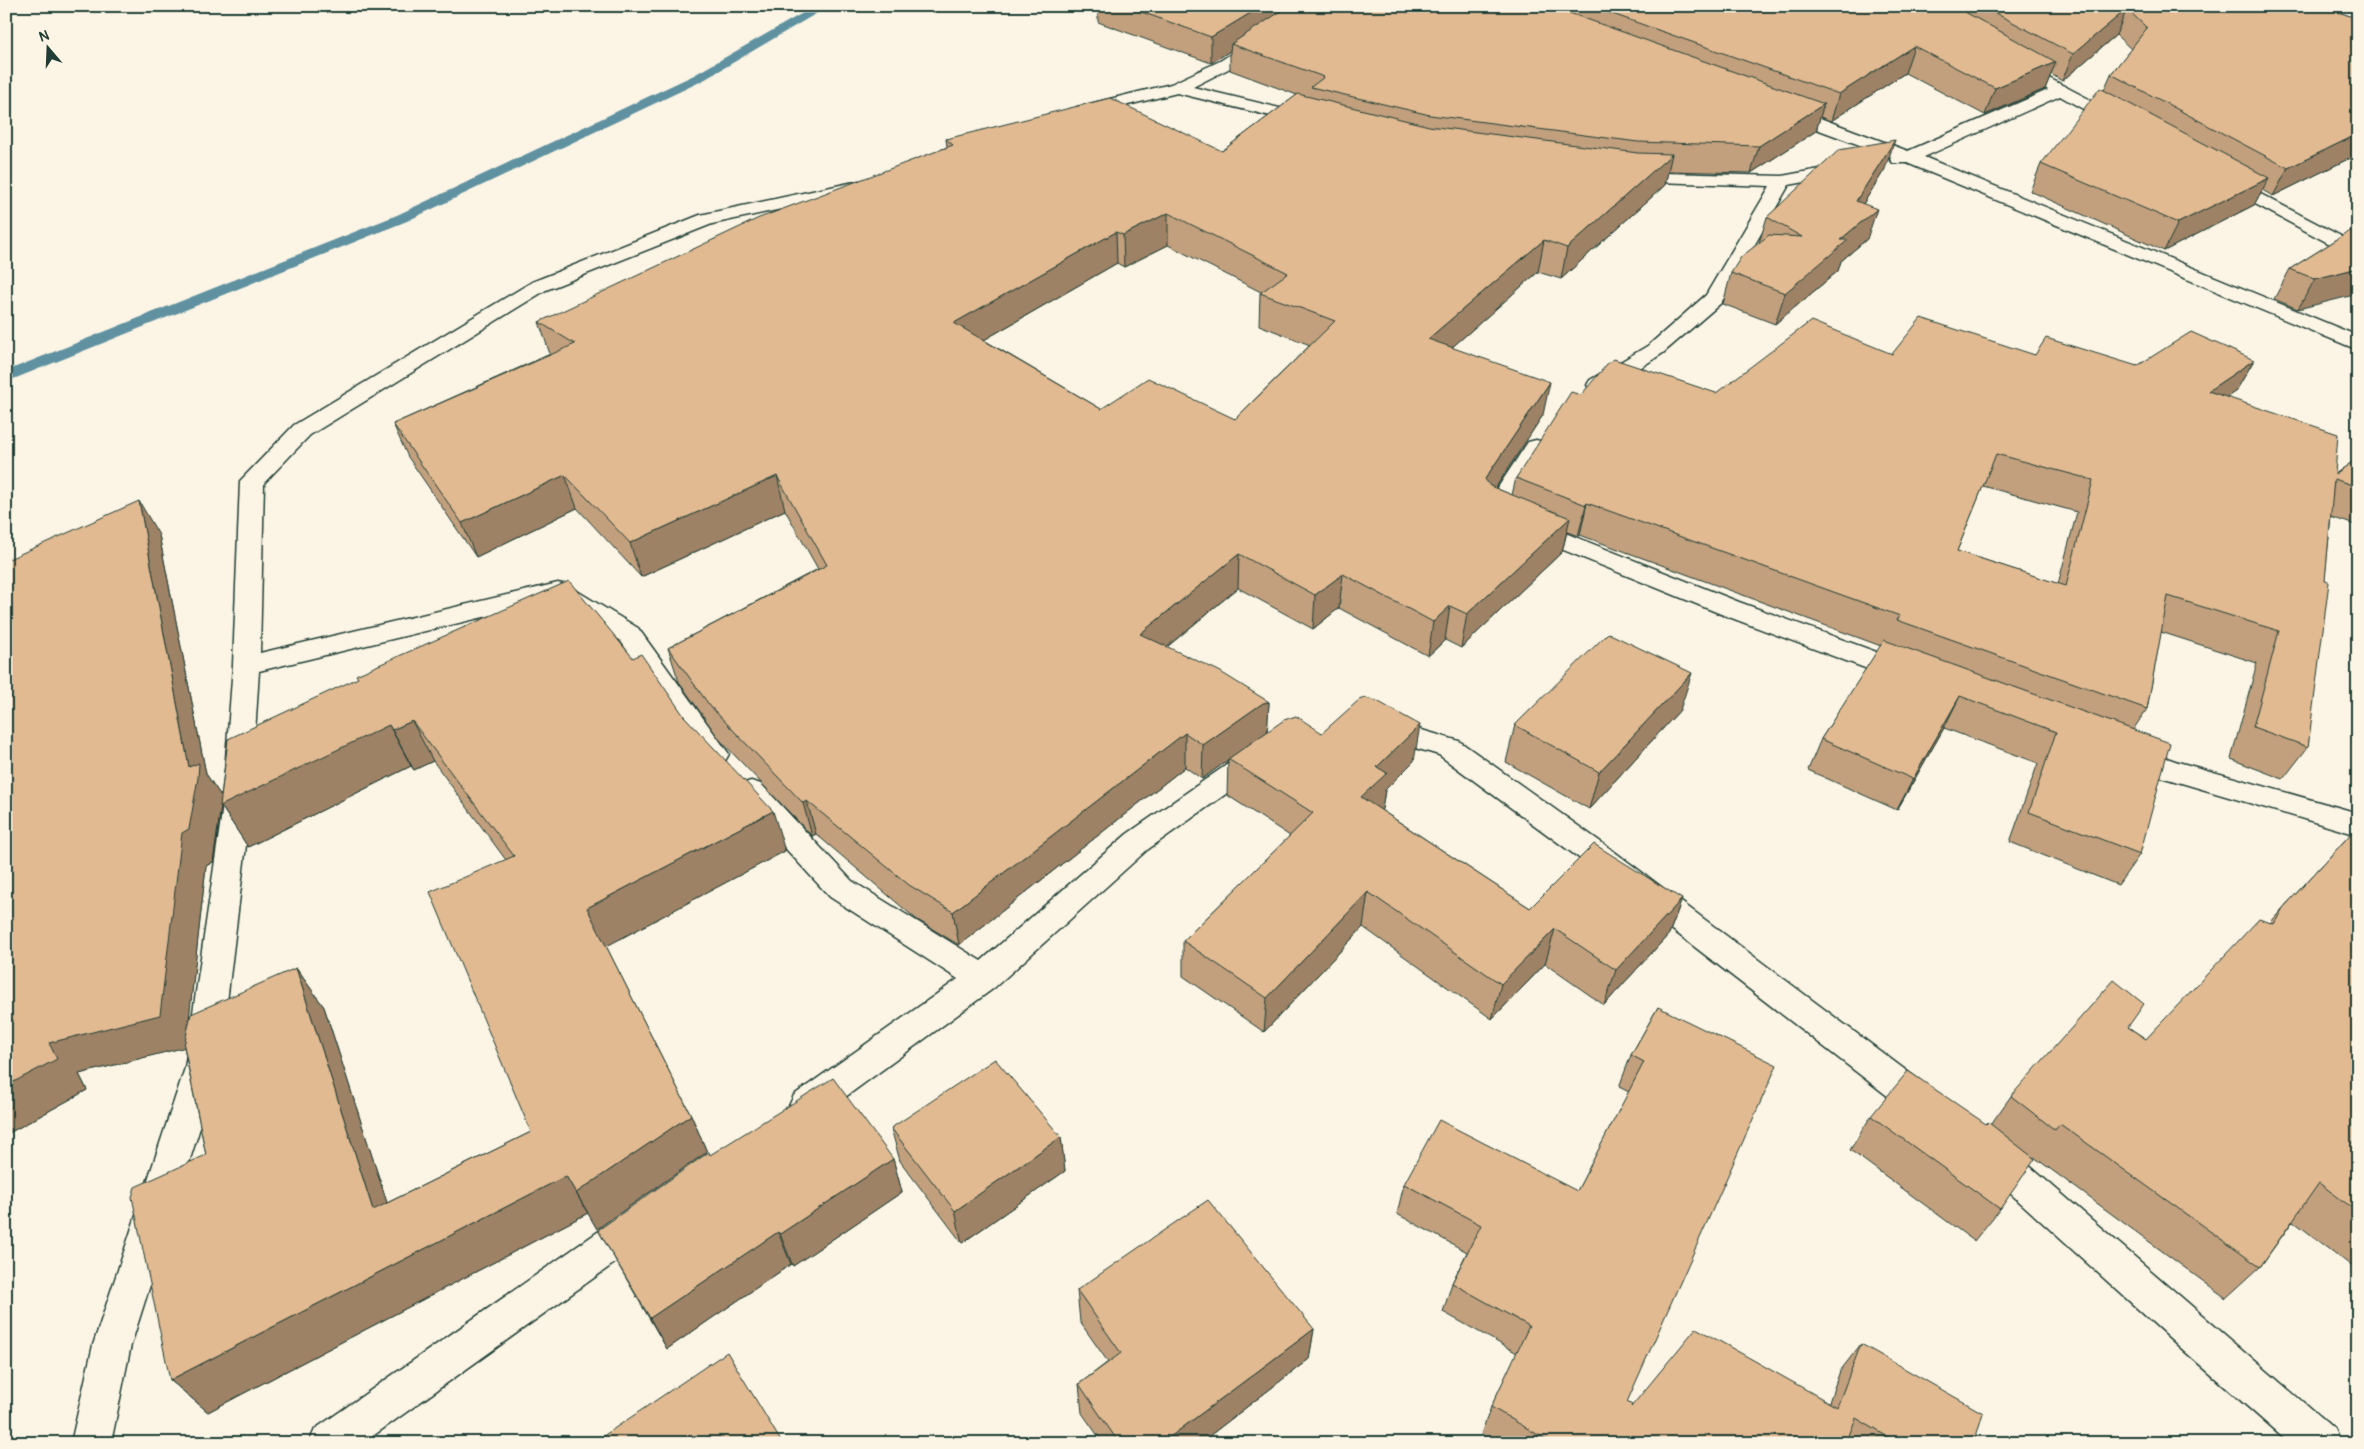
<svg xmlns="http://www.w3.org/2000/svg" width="2364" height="1449" font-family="Pangolin,sans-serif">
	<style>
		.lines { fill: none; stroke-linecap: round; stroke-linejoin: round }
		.stream { fill: #5e91a1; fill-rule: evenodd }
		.minor-casing { stroke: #1f3d34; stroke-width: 3 }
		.minor { fill: #fcf5e5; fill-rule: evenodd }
		.wall { fill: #c2a07e; stroke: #1f3d34; fill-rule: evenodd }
		.shaded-wall { fill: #9e8266; stroke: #1f3d34 }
		.building { fill: #e1ba92; stroke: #1f3d34; fill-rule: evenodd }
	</style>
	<rect width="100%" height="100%" fill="#fcf5e5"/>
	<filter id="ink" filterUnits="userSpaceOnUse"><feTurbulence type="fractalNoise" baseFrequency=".02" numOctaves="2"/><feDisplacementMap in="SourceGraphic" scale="10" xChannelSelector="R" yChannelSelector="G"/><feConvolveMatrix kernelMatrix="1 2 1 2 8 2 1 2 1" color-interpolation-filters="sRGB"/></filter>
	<g filter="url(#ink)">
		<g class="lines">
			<!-- stream -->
			<path class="stream" d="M815,6h14l-127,75 -295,140 -401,161v-11l391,-156 297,-140z"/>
			<defs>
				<path id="minor" d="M1306,6h18l-92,61 -39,20 124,30 3,4 -3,4 -6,1 -134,-33 -94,23 -6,-1 -3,-4 3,-4 94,-23 49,-23z
					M2045,76l82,43 3,4 -3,4h-12l-55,-31 -136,61 434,179v14l-451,-187h-14l-3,-4 2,-2 -116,-43 -3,-4 3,-4h12l120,45 140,-61 -11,-9 2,-4z
					M1847,164l6,1 3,4 -3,4 -64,12 -68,118 -58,50 -57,37 -8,2 -8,-2 -3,-5 3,-5 59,-35 57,-50 64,-109 -141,-5 -6,-1 -3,-4 3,-4 159,4z
					M2226,176l132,69v14l-138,-74 -3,-4 3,-4z
					M859,181l6,2 3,4 -3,4 -153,33 -166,66 -236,145 -46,48 -4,170 298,-70 9,2 71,43 91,126 -4,7 -10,3 -10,-3 -85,-121 -66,-40 -295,71 -9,141 -31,256 -88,277 -20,98h-40l22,-98 92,-277 37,-256 11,-147 7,-184 54,-56 238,-143 168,-67z
					M1536,440l8,2 3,5 -40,63 232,92 176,64 4,7 -4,7 -9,2 -9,-2 -176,-66 -236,-96 -4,-5 47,-71z
					M1381,718l78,23 153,109 328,246 5,11 -5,11 -12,4 -12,-4 -326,-252 -151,-111 -68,-20 -4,-7 4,-7z
					M2127,744l51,18 180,51v22l-197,-58 -44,-16 -4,-7 4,-7z
					M1258,747l10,3 4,7 -4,7 -121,86 -153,138 -176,129 -12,4 -12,-4 -5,-11 5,-11 164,-116 -128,-82 -89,-97 -4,-8 4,-8 10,-3 10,3 91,97 129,80 146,-127 121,-84z
					M1992,1139l12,5 330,285 6,14h-51l-108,-95 -201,-182 -5,-11 5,-11z
					M638,1208l13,5 5,12 -5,12 -288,206h-54l6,-14 310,-216z"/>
			</defs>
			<!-- minor casing -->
			<use href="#minor" class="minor-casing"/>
			<!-- minor -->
			<use href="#minor" class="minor"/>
		</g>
		<!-- wall -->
		<path class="wall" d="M1098,6h1224l36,13v135l-85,42 -11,-6 -8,15 -90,46 -134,-60 11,-27 63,-74 7,-16 20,-25 -15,-14 -54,46 -11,-7 -6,15 -60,26 -80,-42 -74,48 -11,-4 -4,14 -65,42 -83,-2 -3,14 -104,94 -23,-7 -86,75 91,68 -48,73 17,7 4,-17 65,-83 135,-2 176,-39 143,1 102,11 117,-6 -18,31 -9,6 108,77 23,-16v68l-27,-9 -23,230 -25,32 -52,-20 26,-96 -96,-31 -14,77 -14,21 7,124 -22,31 -108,-43 28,-79 -94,-35 -47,82 -89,-40 13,-31 60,-93 -301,-111 -2,1 -11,-4 -5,20 -101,96 -16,-8 -17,16 -89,-48 -26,21 -75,-41 -71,59 102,55 -2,30 55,1 92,28 -29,29 -3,19 -1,1 149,98 152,-9 -13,35 -65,71 -59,-41 -53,55 -129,-92 -99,105 -81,-56v-35l107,-105 -63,-41 1,-35 -26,19 -17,-12 -226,178 -43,-26 -100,-85 -4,2 -92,-96 -41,-58 -11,-34 150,-79 -33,-59 -144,67 -64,-69 -101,49 -68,-100 -15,-33 157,-70 -11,-32 408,-175 -1,-8 276,12 75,-56 -67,-25v-19l-19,12 -113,-41zM1168,245l93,47 -1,1 -1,32 51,20 -75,74 -134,-10 -117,-69 133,-77 7,4zM1983,486l94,26 -19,72 -101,-33z
			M1885,169l-22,35 4,35 -26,22 -3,10 -63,53 -52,-20 8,-31 28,-30 8,-26z
			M2358,226l-60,83 -24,-10 16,-30z
			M159,535l47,239 15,22 7,-57 405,-81 51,58 101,135 -179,95 85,169 16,37 -110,77 -9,-16 -380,199 -38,-32 36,-225 -22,-108 -105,27 8,16 -78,43 -3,-3v-576l4,5zM433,761l73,99 25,272 -144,71 -63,-196 -28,-39 -108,58 18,-160 7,-4 8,-56 27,41 163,-81 3,4z
			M1680,710l-91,99 -83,-47 9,-37z
			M2358,826v445l-65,-50 -33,46 -34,31 -192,-141 -34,52 -26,32 -124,-91 21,-34 120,8 20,-28 117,-69 18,12 124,-116 13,-15z
			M1658,1007l-31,395 4,5 198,-5 11,-31 21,-27 113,99h-477l-16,-9 10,-27 26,-54 -74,-41 9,-29 15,-31 -70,-38 7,-30 173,7 52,-99 -10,-5 12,-32z
			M891,1128l170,9 4,34 -103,72 -62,-82z
			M710,1155l183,4 9,33 -109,74 -2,-2 -124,85 -69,-119z
			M1077,1290l237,39 -5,30 -109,84h-97l-21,-30 -3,-29 29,-22 -28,-40z"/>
		<!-- shaded-wall -->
		<path class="shaded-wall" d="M1262,6h40l-71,38 -1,7 -19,12v-26z
			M2127,9l-11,26 -54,46 11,-27z
			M1914,46l-9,27 -74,48 8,-27z
			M2056,62l-11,27 -60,26 10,-27z
			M1824,104l-8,27 -65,42 8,-27z
			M2358,134v20l-85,42 15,-28z
			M1895,140l-10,29 -39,62 10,-30z
			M1672,154l-7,31 -104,94 6,-31z
			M2269,178l-15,27 -90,46 14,-28z
			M1877,209l-10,30 -26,22 -3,10 -63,53 10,-31 55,-53z
			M1168,213v32l-44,22 -1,-32z
			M1116,232l1,31 -159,92 -4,-32z
			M1544,240l-6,32 -114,100 4,-33z
			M2358,268v26l-60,15 17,-30z
			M2254,360l-18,31 -45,31 17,-31z
			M1550,382l-7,33 -64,98 6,-34z
			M565,475l12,33 -101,49 -14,-34z
			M777,476l8,34 -144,67 -11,-34z
			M139,501l20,34 47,239 15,22 168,-71 22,41 -163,81 -27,-41 -8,56 -7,4 -20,181 -107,27 8,16 -78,43 -3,-3v-44l43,-43 140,-276z
			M1587,503l-7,32 -2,1 8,-31z
			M1570,518l-8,34 -101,96 6,-34z
			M1239,554l-1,34 -97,80 -1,-34z
			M1343,574l-4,34 -26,21 2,-34z
			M1450,606l-5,34 -17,16 5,-34z
			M1692,673l-12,37 -91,99 10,-37z
			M1960,696l-16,32 -47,82 16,-31z
			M1269,702l-2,34 -39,23v1l-26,19 1,-34 60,-42z
			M412,721l21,40 -19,9 -22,-40z
			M1420,725l-6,36 -29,29 -3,19 -25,24 4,-36 16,-30z
			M1185,733v34l-226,178 -6,-33z
			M807,801l9,33 -4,2 -9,-33z
			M773,811l12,40 -180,96 -18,-39z
			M1368,892l-5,35 -99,105 3,-34z
			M1682,899l-13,35 -65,71 12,-35z
			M1555,929l-10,35 -53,55 9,-35z
			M296,968l28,39 77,239 -28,-36z
			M691,1115l16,37 -110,77 -21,-36z
			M1061,1137l4,34 -103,72 -7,-32z
			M893,1159l9,33 -109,74 -13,-32z
			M566,1176l22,37 -380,199 -38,-32z
			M778,1232l13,32 -124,85 -17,-31z
			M1314,1329l-5,30 -109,84h-38z"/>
		<!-- building -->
		<path class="building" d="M1125,6h137l-51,31z
			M1289,6h261l274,98 -65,42 -121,-4 -208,-27 -119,-28 13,-10 -93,-33z
			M1590,6h364l102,56 -61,26 -81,-42 -75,48z
			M1982,6h340l36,13v115l-70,34 -177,-94 36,-46 -20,-19 -54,45z
			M2100,88l169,90 -91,45 -137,-59z
			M1298,94l131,32 209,27 34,1 -105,94 -23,-8 -116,99 122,43 -65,97 5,7 80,32 -103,96 -17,-8 -17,16 -90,-48 -28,21 -76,-41 -99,80 79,37 50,31 -6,1 -60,42 -18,-12 -232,179 -44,-27 -102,-84 -4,2 -93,-97 -42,-58 159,-83 -50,-89 -147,67 -65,-68 -103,48 -69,-99 182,-80 -36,-22 220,-104 194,-73 -7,-6 164,-41 112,53zM1168,213l120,60 -28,20 75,28 -100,98 -87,-41 -47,31 -147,-86 162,-91 7,3z
			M1895,140l-39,61 21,8 -37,31h8l-63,53 -54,-20 10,-16 28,-22 33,2 -35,-20 72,-67z
			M2358,226v42l-43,11 -25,-10z
			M1921,318l114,37 11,-17 91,28 54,-34 63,28 -46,31 130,43 -3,40 23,-16v29l-24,-8 -9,102 4,1 -21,165 -55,-20 26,-96 -111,-35 -21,113 -250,-89 3,-4 -313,-113 -1,2 -70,-27 55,-86 10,3 26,-31 7,-5 102,34 95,-72 81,33zM1996,454l97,26 -27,106 -109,-35z
			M139,501l50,266 10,-4 -1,15 -9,51 -7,4 -22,182 -111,28 8,16 -51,27v-532l3,5z
			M569,581l64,77 8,-4 43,62 89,95 -186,97 104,207 -115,78 -10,-17 -396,204 -38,-183 3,-10 71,-32 -22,-109 7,-32 105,-46 77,242 158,-78 -101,-240 84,-36 -102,-135 -20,9 -3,-5 -169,81 8,-67 130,-61 -2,-3z
			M1608,633l84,40 -93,99 -84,-47z
			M1884,640l286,103 -30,111 -111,-42 27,-80 -96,-36 -47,83 -92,-40z
			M1365,698l12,3 43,24 -43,42 10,6 -26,24 169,111 64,-64 88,55 -66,71 -61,-41 -54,55 -133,-92 -101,106 -84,-57 130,-128 -85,-54 56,-39 12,-4 26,17 37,-33z
			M2358,826v386l-39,-29 -59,84 -200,-143 -5,6 -44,-34 103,-116 30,24 -16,23 18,12 113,-120 15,5 9,-16z
			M1658,1007l119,58 -150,337 5,3 -1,2 65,-79 141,79 24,-63 122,69 -9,30h-76l-42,-25 -10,25h-294l-61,-36 38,-81 -77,-43 29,-58 -77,-41 35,-64 138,71 67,-129 -13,-7z
			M995,1059l66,78 -106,74 -64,-83z
			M1908,1071l78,53 2,-2 47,37 -35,50 -129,-93z
			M833,1078l60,81 -113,75 -2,-2 -128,86 -52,-88 111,-78 1,3z
			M1208,1200l106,129 -152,114h-43l-40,-59 42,-31 -44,-63z
			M727,1352l55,91h-189z"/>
	</g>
	<!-- margin -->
	<rect width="2364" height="1449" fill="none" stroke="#fcf5e5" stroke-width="25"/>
	<rect x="12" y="12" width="2339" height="1424" fill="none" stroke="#1f3d34" stroke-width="2" filter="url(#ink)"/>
	<!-- north arrow -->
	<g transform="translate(48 48) rotate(341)" stroke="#fcf5e5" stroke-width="4" paint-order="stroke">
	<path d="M0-4L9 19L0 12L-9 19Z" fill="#1f3d34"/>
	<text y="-8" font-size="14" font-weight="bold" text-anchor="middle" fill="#1f3d34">N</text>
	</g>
</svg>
